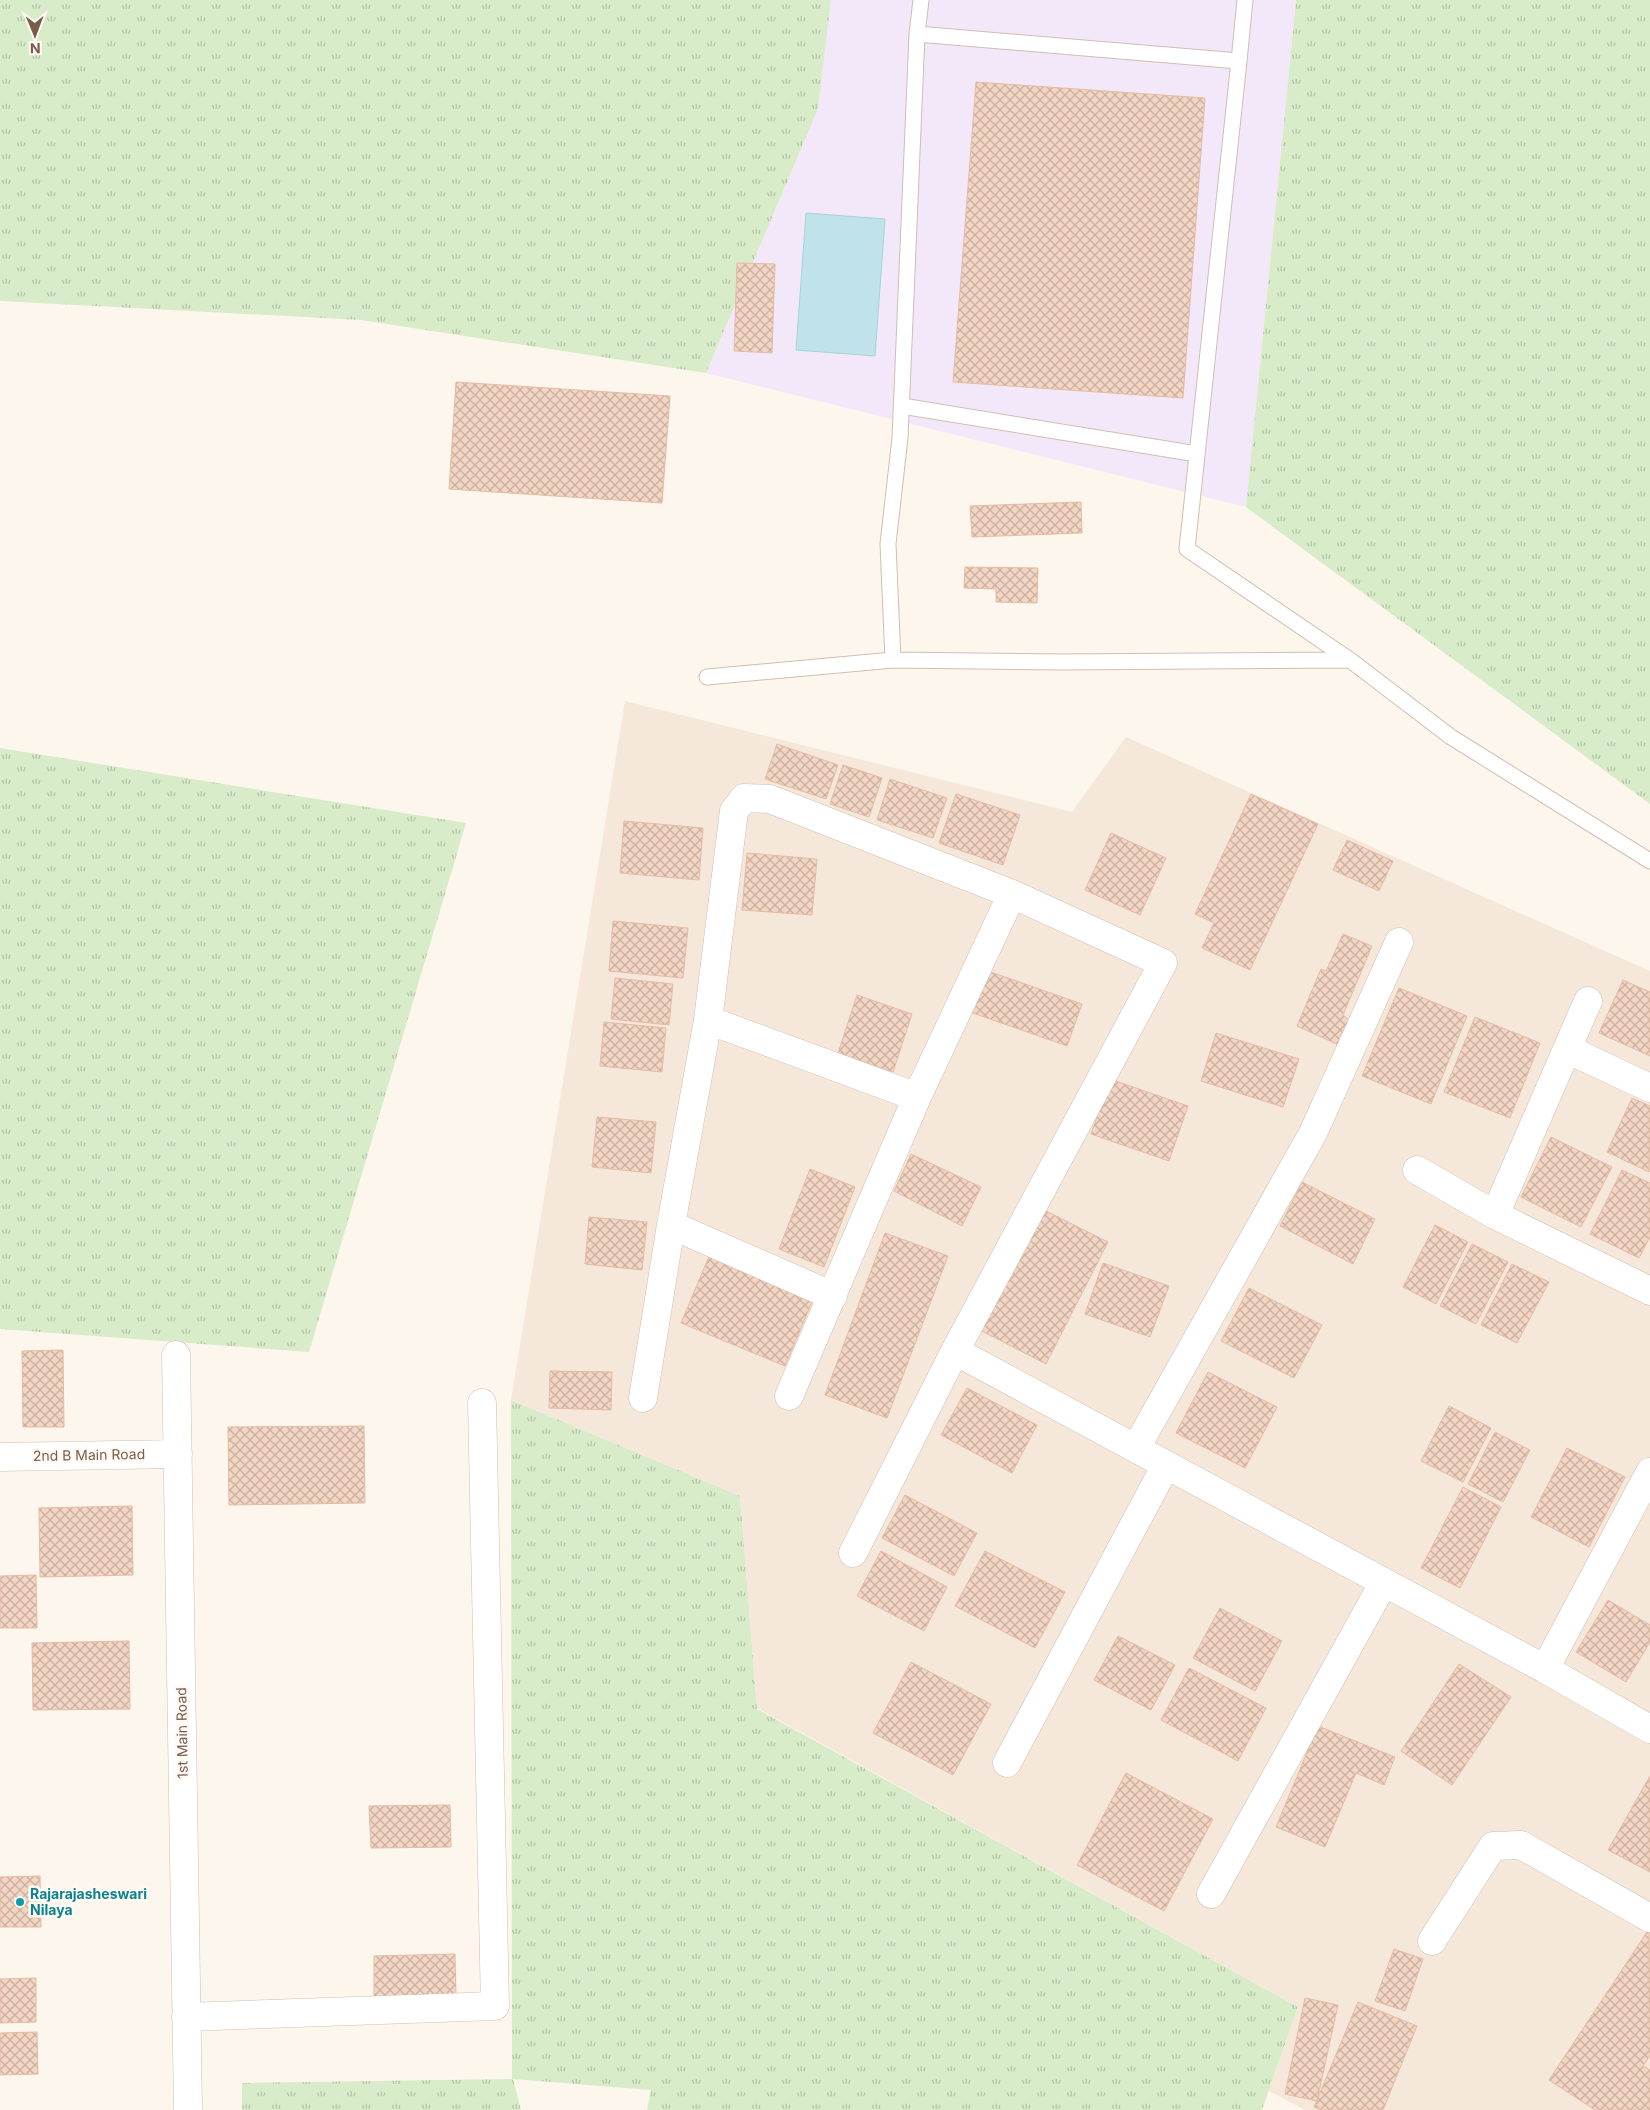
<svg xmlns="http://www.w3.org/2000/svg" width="1650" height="2110" font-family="Inter,sans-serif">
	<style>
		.residential { fill: #f5e8da }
		.education { fill: #f3e8fa }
		.grass { fill: url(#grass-tufts) }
		.water { fill: #bfe3e8; stroke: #a5d3da }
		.building { fill: url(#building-cross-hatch); stroke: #e6bba3 }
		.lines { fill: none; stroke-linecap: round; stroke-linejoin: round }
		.lane-casing { stroke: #d1beb0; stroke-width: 17 }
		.street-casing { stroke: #d1beb0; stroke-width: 29 }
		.lane { stroke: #fff; stroke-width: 15 }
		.street { stroke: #fff; stroke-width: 28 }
		.culture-dot { fill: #0f9aa8; stroke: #fffaf3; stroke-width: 2 }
		.labels { text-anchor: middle; stroke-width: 5; stroke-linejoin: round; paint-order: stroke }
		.street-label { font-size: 14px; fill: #7a5c4d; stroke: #fffaf3 }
		.culture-label { font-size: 14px; font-weight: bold; fill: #0d838f; stroke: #fffaf3; text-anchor: start }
	</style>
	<defs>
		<pattern id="grass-tufts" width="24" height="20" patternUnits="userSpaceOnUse" patternTransform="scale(1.25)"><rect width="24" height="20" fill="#d8ecc9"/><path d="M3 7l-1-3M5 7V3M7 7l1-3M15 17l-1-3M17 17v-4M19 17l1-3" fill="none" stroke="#b4c2a5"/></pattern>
		<pattern id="building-cross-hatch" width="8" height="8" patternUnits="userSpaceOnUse" patternTransform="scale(1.25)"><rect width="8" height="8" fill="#f3d5c3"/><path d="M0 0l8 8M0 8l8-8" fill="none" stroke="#cab0a1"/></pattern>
	</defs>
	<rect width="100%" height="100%" fill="#fdf6ec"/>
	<!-- residential -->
	<path class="residential" d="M625,701l447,111 54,-75 524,234v1139h-345l-36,-19 29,-84 -541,-299 -17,-212 -229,-96z"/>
	<!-- education -->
	<path class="education" d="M831,0h465l-50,507 -540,-134 112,-264z"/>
	<!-- grass -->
	<path class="grass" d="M0,0h831l-13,109 -112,264 -345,-53 -361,-19z
		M1296,0h354v804l-404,-297z
		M0,748l466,75 -157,529 -309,-23z
		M511,1400l229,96 17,213 541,298 -36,103h-615l4,-20 -138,-11 8,31h-279v-27l270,-4z"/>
	<!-- water -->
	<path class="water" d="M806,213l79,6 -10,137 -79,-6z"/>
	<!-- building -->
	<path class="building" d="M976,82l229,16 -22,300 -230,-16z
		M737,263l38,1 -3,89 -38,-2z
		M456,382l214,14 -8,107 -213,-14z
		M1081,502l1,31 -110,4 -2,-31z
		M965,567l73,1 -1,35 -41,-1v-13l-32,-1z
		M777,744l61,21 -12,34 -61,-20z
		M843,765l39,13 -13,39 -39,-13z
		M890,779l57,19 -14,40 -56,-18z
		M956,794l64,21 -17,50 -64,-22z
		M1251,794l67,30 -68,146 -48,-22 12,-25 -19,-9z
		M624,821l79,7 -4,52 -79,-7z
		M1111,833l55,25 -26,57 -55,-25z
		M1347,840l46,21 -14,30 -46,-21z
		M747,853l70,6 -5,56 -70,-5z
		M613,921l75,7 -5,50 -74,-7z
		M1343,934l29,12 -29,69 12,9 -12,23 -46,-21 24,-57 5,2z
		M985,970l97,34 -15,42 -97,-34z
		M615,978l58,6 -4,41 -58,-6z
		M1623,980l27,12v64l-51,-23z
		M1399,988l68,28 -36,88 -69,-28z
		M857,995l55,19 -19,58 -55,-19z
		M1475,1017l65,26 -30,75 -66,-26z
		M604,1022l62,6 -4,44 -62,-6z
		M1216,1033l83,26 -16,48 -82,-26z
		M1110,1079l78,27 -19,55 -78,-27z
		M1632,1098l18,8 -1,66 -42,-20z
		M597,1117l59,5 -5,51 -59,-6z
		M1551,1137l61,30 -31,60 -60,-30z
		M911,1154l70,33 -19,39 -68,-35z
		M810,1169l45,18 -31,80 -45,-18z
		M1622,1170l28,13v54l-11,21 -49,-24z
		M1302,1182l73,37 -22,45 -73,-38z
		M1038,1207l70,35 -62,122 -70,-36z
		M589,1217l58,5 -5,48 -57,-6z
		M1435,1225l33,17 -32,62 -33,-17z
		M885,1233l63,23 -61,162 -62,-23z
		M1472,1244l36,18 -32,62 -36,-18z
		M710,1254l104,43 -29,69 -104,-43z
		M1103,1263l66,23 -19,51 -65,-23z
		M1512,1264l37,18 -32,61 -36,-18z
		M1249,1288l73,37 -28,53 -73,-37z
		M63,1350l1,77h-41l-1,-76z
		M550,1371l62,1 -1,38 -62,-2z
		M1208,1372l69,35 -32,61 -69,-35z
		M967,1388l70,37 -25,48 -71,-38z
		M1449,1406l42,22 -28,54 -42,-21z
		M364,1426l1,77 -136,2 -1,-78z
		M1495,1432l35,18 -27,52 -35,-18z
		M1567,1448l58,29 -36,70 -58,-30z
		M1463,1487l38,20 -41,81 -39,-20z
		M905,1495l72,38 -23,43 -72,-38z
		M132,1506l1,69 -93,2 -1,-69z
		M881,1551l66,36 -23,44 -67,-35z
		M985,1551l80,41 -30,56 -80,-42z
		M36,1575l1,53h-37v-52z
		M1608,1600l42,25v17l-24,40 -50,-30z
		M1220,1608l62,33 -27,50 -62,-33z
		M1118,1636l57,29 -24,45 -57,-30z
		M129,1641l1,68 -97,1 -1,-67z
		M911,1662l80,42 -38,71 -80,-42z
		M1459,1664l52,33 -59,88 -51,-34z
		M1189,1668l77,40 -28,53 -77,-41z
		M1318,1726l77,31 -11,28 -28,-12 -31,74 -49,-20z
		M1126,1773l87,46 -49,92 -87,-46z
		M1650,1776v96l-42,-22z
		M450,1805l1,42 -80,1 -2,-42z
		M40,1876l1,51h-41v-50z
		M1649,1929l1,127 -7,10 7,4v40h-55l-46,-30z
		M1394,1949l29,10 -18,52 -30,-10z
		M455,1954l1,41 -82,2v-41z
		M36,1978v44l-36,1v-44z
		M1305,1998l33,7 -21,96 -32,-7z
		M1358,2002l59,24 -34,84h-61l-8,-3z
		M37,2032l1,42 -38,1v-42z"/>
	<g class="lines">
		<defs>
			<path id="lane" d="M917,34l322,27 -52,488 163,111 101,77 199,124
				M1239,61l6,-61
				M902,406l295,48
				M893,660l-5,-116 12,-106 17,-404 4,-34
				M707,677l186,-17 170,2 287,-2"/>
			<path id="street" d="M708,1020l209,77
				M1567,1049l21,-48
				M1650,1088l-83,-39 -72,166 155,76
				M1417,1170l78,45
				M671,1225l162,71
				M176,1355l12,755
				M789,1396l128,-299 95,-203
				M643,1398l28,-173 37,-205 26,-209 10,-13 26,1 242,95 151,69 -208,388 590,318
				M1136,1448l177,-315 86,-191
				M0,1457l178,-3
				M1650,1472l-105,197 105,60
				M853,1553l102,-202
				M1007,1763l159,-298
				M1211,1894l173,-312
				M1432,1941l61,-95 28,-1 129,73
				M186,2017l309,-11 -13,-603"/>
		</defs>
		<!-- lane casing -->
		<use href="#lane" class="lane-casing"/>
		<!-- street casing -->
		<use href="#street" class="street-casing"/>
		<!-- lane -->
		<use href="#lane" class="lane"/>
		<!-- street -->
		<use href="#street" class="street"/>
	</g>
	<!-- markers -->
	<circle class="culture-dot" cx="20" cy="1902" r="5"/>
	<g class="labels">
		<!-- street labels -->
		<g class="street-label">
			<text transform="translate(89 1455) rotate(-1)" y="5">2nd B Main Road</text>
			<text transform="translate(182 1733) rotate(-91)" y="5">1st Main Road</text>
		</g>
		<!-- culture labels -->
		<g class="culture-label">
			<text x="30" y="1899">Rajarajasheswari<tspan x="30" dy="16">Nilaya</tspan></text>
		</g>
	</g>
	<!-- north arrow -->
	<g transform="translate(35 35) rotate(179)" stroke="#fffaf3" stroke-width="4" paint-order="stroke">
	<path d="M0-4L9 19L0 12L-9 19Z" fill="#7a5c4d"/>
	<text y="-8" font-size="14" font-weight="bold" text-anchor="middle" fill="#7a5c4d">N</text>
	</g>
</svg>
